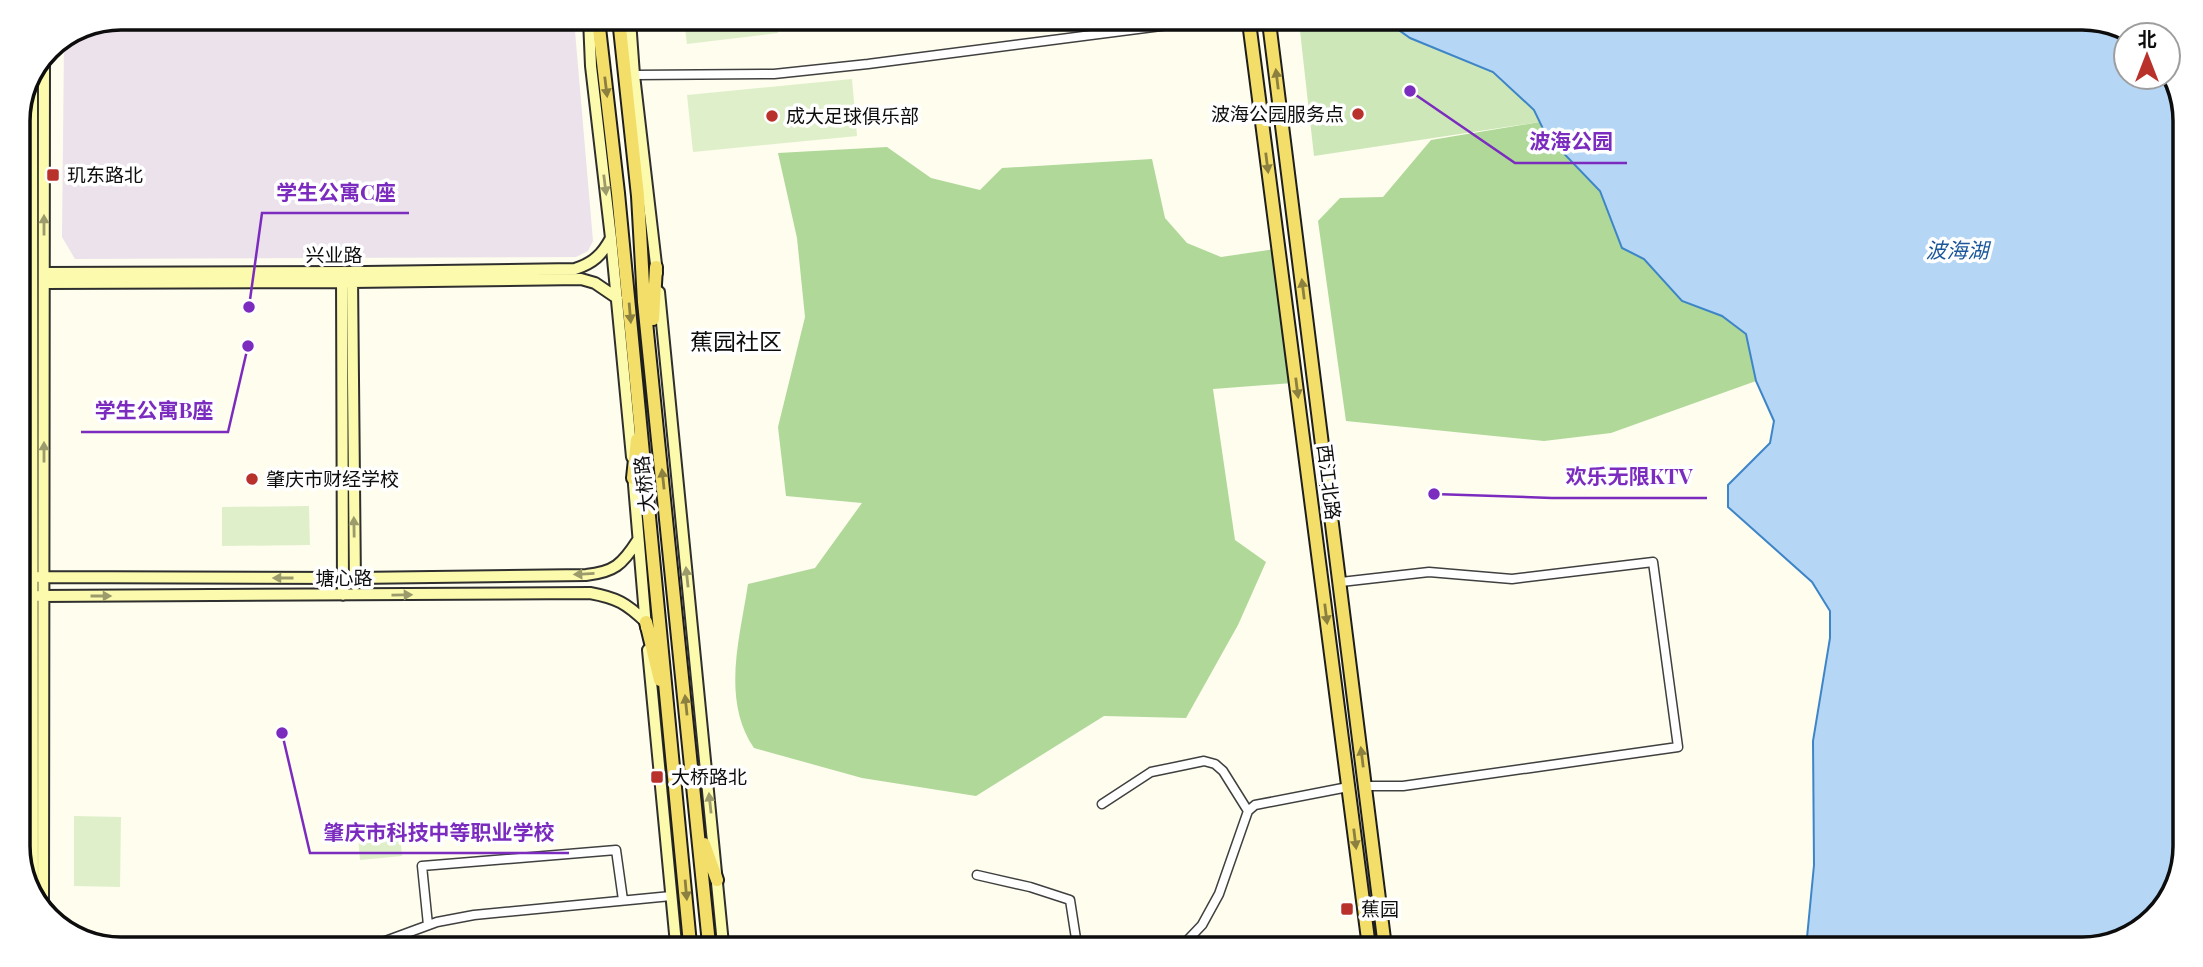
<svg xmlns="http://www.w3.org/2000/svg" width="2203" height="967" font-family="'Playfair Display','Noto Sans SC',serif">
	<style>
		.industrial { fill: #ebe2ec }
		.green { fill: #cde7b9 }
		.forest { fill: #afd899 }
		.pitch { fill: #dfefca }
		.water { fill: #b5d6f4; stroke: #3e85c8; stroke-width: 2 }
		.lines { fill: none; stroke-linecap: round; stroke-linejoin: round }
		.street-casing { stroke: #404040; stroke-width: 11 }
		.secondary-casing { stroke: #2f2f2f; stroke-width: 14 }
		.primary-casing { stroke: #1e1e1e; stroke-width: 16 }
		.street { stroke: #fff; stroke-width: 8 }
		.secondary { stroke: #fcfaac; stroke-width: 10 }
		.primary { stroke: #f3de69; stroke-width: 12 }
		.oneway { fill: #8c8040 }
		.oneway2 { fill: #9c9b6c }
		.poi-dot { fill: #b8312a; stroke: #fff; stroke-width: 2.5 }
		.labels { text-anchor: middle; stroke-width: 7; stroke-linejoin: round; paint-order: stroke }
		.poi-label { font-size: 19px; fill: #0d0d0d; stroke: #fff; text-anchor: start }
		.street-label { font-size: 19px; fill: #0d0d0d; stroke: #fff }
		.water-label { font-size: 21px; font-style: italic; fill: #1b579a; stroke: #fff }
		.quarter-label { font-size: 23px; fill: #0d0d0d; stroke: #fff }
		.rim { fill: none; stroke: #0d0d0d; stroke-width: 3.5 }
		.leader { fill: none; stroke: #7b2cbf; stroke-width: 2.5 }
		.callout-dot { fill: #7b2cbf; stroke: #fff; stroke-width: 2.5 }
		.callout-label { font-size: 21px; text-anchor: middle; font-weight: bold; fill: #7b2cbf; stroke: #fff; stroke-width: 7; stroke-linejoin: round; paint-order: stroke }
	</style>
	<rect width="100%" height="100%" fill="#fefdee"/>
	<!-- industrial -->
	<path class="industrial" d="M137,18l336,1 1,11 101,1 18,210 -5,10 -12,6 -501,2 -13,-22 2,-191z"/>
	<!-- green -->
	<path class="green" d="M1299,22l90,1 21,15 83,34 41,38 6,12 -226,34z"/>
	<!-- forest -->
	<path class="forest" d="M1540,122l6,13 54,56 22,57 22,11 38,42 40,15 24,18 10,47 -145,52 -67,8 -198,-20 -28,-200 22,-23 43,-1 48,-57z
		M887,147l44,31 49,12 22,-22 150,-9 13,59 22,25 34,14 55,-8 16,134 -79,6 22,151 31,22 -28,63 -52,93 -82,-2 -128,80 -114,-18 -108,-30c-33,-49 -14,-110 -6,-164l67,-16 47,-65 -76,-7 -8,-69 27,-110 -8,-79 -19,-85z"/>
	<!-- pitch -->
	<path class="pitch" d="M684,20h93l1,13 -91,11z
		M852,79l5,57 -164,16 -6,-57z
		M309,506l1,39 -88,1v-39z
		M74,816l47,1 -1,70 -46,-1z
		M400,832l2,24 -42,4 -2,-24z"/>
	<!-- water -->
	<path class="water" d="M1389,23l733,2 12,10h-8v42h42v-14l17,51 -7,772 -39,46 -56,17 -277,-1 8,-83 -1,-124 17,-103v-27l-18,-29 -84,-75v-22l42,-42 4,-22 -18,-40 -10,-47 -24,-18 -40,-15 -38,-42 -22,-11 -22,-57 -54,-56 -12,-25 -41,-38 -83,-34z"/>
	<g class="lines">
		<defs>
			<path id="street" d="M1096,21l1,12
				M634,75l140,-1 94,-10 324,-42
				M1341,582l88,-10 83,7 141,-17 25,185 -275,39h-38
				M1102,804l49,-32 53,-11 11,3 8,7 25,40
				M977,875l53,12 40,13 7,45
				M428,925l-6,-59 194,-16 7,50
				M380,943l57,-21 37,-7 197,-19
				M1182,946l20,-21 17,-31 29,-83 7,-6 93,-18"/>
			<path id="secondary" d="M589,19l2,47 20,172 21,219
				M630,20l4,55 23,198
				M32,82l1,811
				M44,273l321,-1 210,-3c18,-6 27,-14 36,-31
				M342,275l1,320
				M352,276l3,309
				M44,283l308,-1 229,-3 14,4 22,15
				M659,292l64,652
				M633,473l13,154
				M39,577l316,1 231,-3c28,-3 36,-10 52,-35
				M39,596l551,-3c27,5 36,10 56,29
				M648,650l28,294
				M43,912l1,-857"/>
			<path id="primary" d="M598,19l20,174 72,751
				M619,19l19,177 6,106 65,642
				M1249,22l120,925
				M1269,22l116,925
				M653,319l3,-52
				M633,478l4,-38
				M646,622l14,58
				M704,844l13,36"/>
		</defs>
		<!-- street casing -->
		<use href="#street" class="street-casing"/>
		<!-- secondary casing -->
		<use href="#secondary" class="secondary-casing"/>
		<!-- primary casing -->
		<use href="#primary" class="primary-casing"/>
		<!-- street -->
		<use href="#street" class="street"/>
		<!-- secondary -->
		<use href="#secondary" class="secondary"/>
		<!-- primary -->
		<use href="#primary" class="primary"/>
	</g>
	<!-- one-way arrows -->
	<defs><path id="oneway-solid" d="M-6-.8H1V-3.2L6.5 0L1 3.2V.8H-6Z" transform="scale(1.75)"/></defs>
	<g class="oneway">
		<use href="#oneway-solid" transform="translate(1277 79) rotate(-97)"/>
		<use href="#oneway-solid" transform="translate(606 87) rotate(83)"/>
		<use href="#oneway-solid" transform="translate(1267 163) rotate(83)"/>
		<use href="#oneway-solid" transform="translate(1303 289) rotate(-97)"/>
		<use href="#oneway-solid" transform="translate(630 313) rotate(85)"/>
		<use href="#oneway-solid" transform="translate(1297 388) rotate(83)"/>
		<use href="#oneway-solid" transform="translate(663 479) rotate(-96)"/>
		<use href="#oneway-solid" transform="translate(1326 614) rotate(83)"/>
		<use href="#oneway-solid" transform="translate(686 705) rotate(-96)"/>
		<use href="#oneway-solid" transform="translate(1362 757) rotate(-97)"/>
		<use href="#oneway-solid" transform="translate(1355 839) rotate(83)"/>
		<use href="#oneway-solid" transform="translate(686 890) rotate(85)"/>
	</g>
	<g class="oneway2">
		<use href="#oneway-solid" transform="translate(605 185) rotate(83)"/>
		<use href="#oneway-solid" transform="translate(44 225) rotate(-90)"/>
		<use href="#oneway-solid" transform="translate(44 452) rotate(-90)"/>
		<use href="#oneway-solid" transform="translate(354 527) rotate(-91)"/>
		<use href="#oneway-solid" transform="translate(584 574) rotate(177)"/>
		<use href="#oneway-solid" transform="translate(687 577) rotate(-96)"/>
		<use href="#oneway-solid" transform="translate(283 578) rotate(-180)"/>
		<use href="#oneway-solid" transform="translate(402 595) rotate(-1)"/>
		<use href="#oneway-solid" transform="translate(101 596)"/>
		<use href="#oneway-solid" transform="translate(710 803) rotate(-96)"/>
	</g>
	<!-- markers -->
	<g class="poi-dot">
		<circle cx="1358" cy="114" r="7"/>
		<circle cx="772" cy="116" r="7"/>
		<rect x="46" y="168" width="14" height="14" rx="3.5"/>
		<circle cx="252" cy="479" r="7"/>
		<rect x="650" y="770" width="14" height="14" rx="3.5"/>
		<rect x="1340" y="902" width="14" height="14" rx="3.5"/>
	</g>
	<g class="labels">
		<!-- poi labels -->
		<g class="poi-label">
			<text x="1344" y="121" text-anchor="end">波海公园服务点</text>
			<text x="786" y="123">成大足球俱乐部</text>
			<text x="67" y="182">玑东路北</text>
			<text x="266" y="486">肇庆市财经学校</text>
			<text x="671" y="784">大桥路北</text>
			<text x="1361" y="916">蕉园</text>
		</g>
		<!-- street labels -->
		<g class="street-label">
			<text x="334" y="262">兴业路</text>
			<text transform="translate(1329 482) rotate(83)" y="7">西江北路</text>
			<text transform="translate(644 484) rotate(-96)" y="7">大桥路</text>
			<text x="344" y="585">塘心路</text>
		</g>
		<!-- water labels -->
		<g class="water-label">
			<text x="1957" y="258">波海湖</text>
		</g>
		<!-- quarter labels -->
		<g class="quarter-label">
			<text x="736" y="350">蕉园社区</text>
		</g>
	</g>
	<!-- crop -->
	<path d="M0 0H2203V967H0ZM121 30H2082A91 91 0 0 1 2173 121V846A91 91 0 0 1 2082 937H121A91 91 0 0 1 30 846V121A91 91 0 0 1 121 30Z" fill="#fff" fill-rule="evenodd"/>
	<path class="rim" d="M121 30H2082A91 91 0 0 1 2173 121V846A91 91 0 0 1 2082 937H121A91 91 0 0 1 30 846V121A91 91 0 0 1 121 30Z"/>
	<!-- callouts -->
	<path class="leader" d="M1410 91L1515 163H1627M249 307L262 213H409M248 346L228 432H81M1434 494L1552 498H1707M282 733L310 853H569"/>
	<g class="callout-dot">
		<circle cx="1410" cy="91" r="7"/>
		<circle cx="249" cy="307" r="7"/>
		<circle cx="248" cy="346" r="7"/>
		<circle cx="1434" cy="494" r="7"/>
		<circle cx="282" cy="733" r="7"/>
	</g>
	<g class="callout-label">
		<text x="1571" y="149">波海公园</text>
		<text x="336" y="200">学生公寓C座</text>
		<text x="154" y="418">学生公寓B座</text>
		<text x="1629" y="484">欢乐无限KTV</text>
		<text x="439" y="840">肇庆市科技中等职业学校</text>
	</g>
	<!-- north arrow -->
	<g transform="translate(2147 56)"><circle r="33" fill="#ffffff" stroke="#9e9e9e" stroke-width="2"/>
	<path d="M0-5L12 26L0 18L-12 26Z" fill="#b8312a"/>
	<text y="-10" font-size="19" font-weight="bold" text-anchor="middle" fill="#0d0d0d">北</text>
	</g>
</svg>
